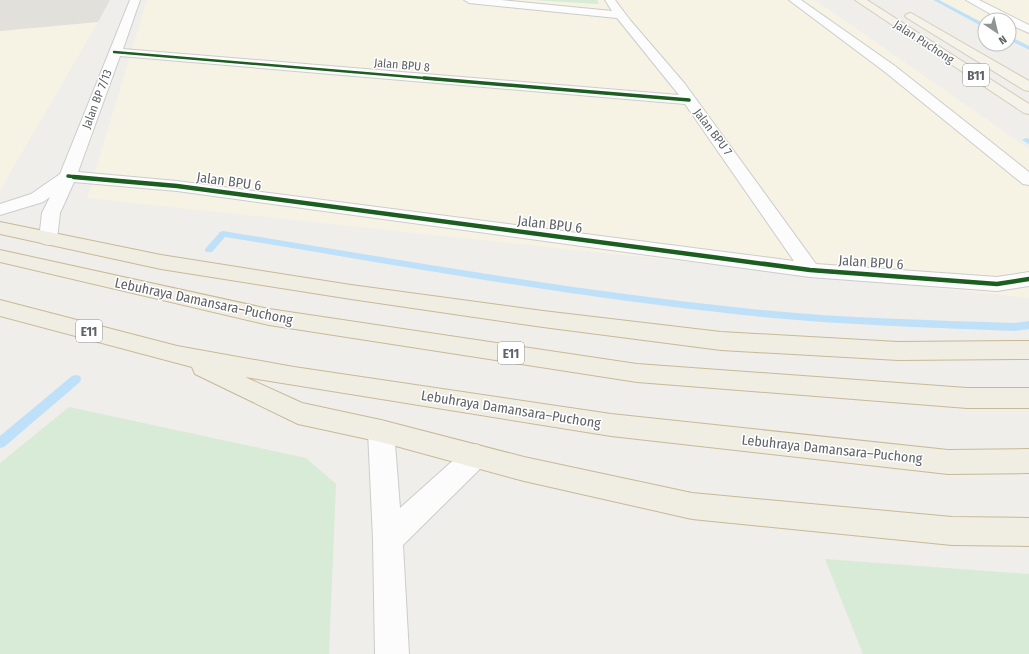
<svg xmlns="http://www.w3.org/2000/svg" width="1029" height="654" font-family="'Fira Sans Condensed',sans-serif">
	<style>
		.commercial { fill: #f7f3e4 }
		.education { fill: #e2e0da }
		.green { fill: #d8ebd6 }
		.lines { fill: none; stroke-linecap: round; stroke-linejoin: round }
		.stream { fill: #bfe0f9; fill-rule: evenodd }
		.street-casing { stroke: #cbcccc; stroke-width: 2 }
		.primary-casing { stroke: #d7ceb8; stroke-width: 2 }
		.highway-casing { stroke: #c8b996; stroke-width: 2 }
		.street { fill: #fdfcfc; fill-rule: evenodd }
		.primary { fill: #f4f2e9; fill-rule: evenodd }
		.highway { fill: #f0ede3; fill-rule: evenodd }
		.cycleway-far2-casing { stroke: #fff; stroke-width: 4 }
		.cycleway-far1-casing { stroke: #fff; stroke-width: 5 }
		.cycleway-casing { stroke: #fff; stroke-width: 6 }
		.cycleway-far2 { stroke: #1b5e20; stroke-width: 2.5 }
		.cycleway-far1 { stroke: #1b5e20; stroke-width: 3.5 }
		.cycleway { stroke: #1b5e20; stroke-width: 4.5 }
		.labels { text-anchor: middle; stroke-width: 3; stroke-linejoin: round; paint-order: stroke }
		.far-street-label { font-size: 12px; fill: #5f6368; stroke: #fff }
		.shield { fill: #fff; stroke: #8f9295; stroke-width: 1 }
		.shield-label { font-size: 13px; font-weight: bold; fill: #5f6368 }
		.street-label { font-size: 14px; fill: #5f6368; stroke: #fff }
	</style>
	<rect width="100%" height="100%" fill="#efeeea"/>
	<!-- commercial -->
	<path class="commercial" d="M147,0h386l66,4 -2,-4h218l214,149v149l-942,-100z
		M931,0h98v51l-20,-10v-21h-24v8z
		M98,22l-98,168v-159z"/>
	<!-- education -->
	<path class="education" d="M0,0h110l-12,22 -98,9z"/>
	<!-- green -->
	<path class="green" d="M533,0h64l2,4z
		M69,407l237,51 30,26 -7,170h-329v-191z
		M825,559l204,15v80h-166z"/>
	<g class="lines">
		<!-- stream -->
		<path class="stream" d="M933,0h6l46,24v4z
			M1009,36l20,10v4l-20,-10z
			M1026,138l3,1v5l-7,-4z
			M223,231c173,28 345,59 520,77 90,10 181,12 272,15l14,-2v8l-14,2c-91,-4 -181,-6 -272,-16 -173,-18 -346,-50 -518,-78l-13,15h-6l-1,-2 1,-2 14,-16z
			M76,375l4,1 1,3 -1,3 -76,65 -4,1v-12l72,-60z"/>
		<defs>
			<path id="street" d="M130,0h10l-17,49 556,46 -62,-77 -148,-15 -5,-3h37l111,11 -7,-11h10l15,20 55,64 131,180 181,13 32,-5v14l-32,5 -187,-14 -633,-86 -103,-9 -14,31 -3,26 -2,4 -7,2 -7,-2 -2,-4 3,-26 8,-16 -7,5 -43,13v-11l31,-10 29,-20zM120,56l565,48 109,157 -617,-80 -99,-9z
				M789,0h12l94,66 134,106v13l-6,-1 -138,-112z
				M966,0h13l50,25v8l-20,-9v-4h-8z
				M381,420l9,3 4,8 6,77 67,-60 9,-4 9,4 4,8 -4,8 -82,81 6,109h-34l-2,-115 -5,-108 4,-8z"/>
			<path id="primary" d="M855,0h12l162,104v10l-5,-1z
				M911,13l118,68v10l-5,-1 -117,-72 -2,-2 2,-2z"/>
			<path id="highway" d="M0,222l161,33 190,30 192,26 178,21 177,10 131,-1v18l-131,1 -177,-10 -178,-23 -192,-28 -190,-30 -161,-35z
				M0,250l269,59 368,55 330,24h62v20h-62l-330,-26 -368,-57 -269,-63z
				M0,300l177,46 117,21 317,47 337,36 81,-1v24l-81,1 -337,-38 -366,-59 57,26 79,17 143,37 168,36 260,24 77,1v28l-77,-1 -260,-26 -168,-38 -143,-39 -83,-18 -103,-50 -3,-7 -192,-51z"/>
		</defs>
		<!-- street casing -->
		<use href="#street" class="street-casing"/>
		<!-- primary casing -->
		<use href="#primary" class="primary-casing"/>
		<!-- highway casing -->
		<use href="#highway" class="highway-casing"/>
		<!-- street -->
		<use href="#street" class="street"/>
		<!-- primary -->
		<use href="#primary" class="primary"/>
		<!-- highway -->
		<use href="#highway" class="highway"/>
		<defs>
			<path id="cycleway-far2" d="M114,52l322,27"/>
			<path id="cycleway-far1" d="M424,78l265,22
				M68,176l17,2"/>
			<path id="cycleway" d="M74,177l103,9 633,84 187,14 32,-5"/>
		</defs>
		<!-- cycleway-far2 casing -->
		<use href="#cycleway-far2" class="cycleway-far2-casing"/>
		<!-- cycleway-far1 casing -->
		<use href="#cycleway-far1" class="cycleway-far1-casing"/>
		<!-- cycleway casing -->
		<use href="#cycleway" class="cycleway-casing"/>
		<!-- cycleway-far2 -->
		<use href="#cycleway-far2" class="cycleway-far2"/>
		<!-- cycleway-far1 -->
		<use href="#cycleway-far1" class="cycleway-far1"/>
		<!-- cycleway -->
		<use href="#cycleway" class="cycleway"/>
	</g>
	<g class="labels">
		<!-- far-street labels -->
		<g class="far-street-label">
			<text transform="translate(924 42) rotate(33)" y="4">Jalan Puchong</text>
			<text transform="translate(402 65) rotate(5)" y="4">Jalan BPU 8</text>
			<text transform="translate(97 99) rotate(-69)" y="4">Jalan BP 7/13</text>
			<text transform="translate(713 132) rotate(53)" y="4">Jalan BPU 7</text>
		</g>
		<!-- shield labels -->
		<g class="shield">
			<rect x="963" y="64" width="26" height="22" rx="3"/>
			<rect x="76" y="320" width="26" height="22" rx="3"/>
			<rect x="498" y="342" width="26" height="22" rx="3"/>
		</g>
		<g class="shield-label">
			<text x="976" y="80">B11</text>
			<text x="89" y="336">E11</text>
			<text x="511" y="358">E11</text>
		</g>
		<!-- street labels -->
		<g class="street-label">
			<text transform="translate(229 181) rotate(8)" y="5">Jalan BPU 6</text>
			<text transform="translate(550 224) rotate(7)" y="5">Jalan BPU 6</text>
			<text transform="translate(871 262) rotate(4)" y="5">Jalan BPU 6</text>
			<text transform="translate(204 301) rotate(12)" y="5">Lebuhraya Damansara–Puchong</text>
			<text transform="translate(511 409) rotate(9)" y="5">Lebuhraya Damansara–Puchong</text>
			<text transform="translate(832 449) rotate(6)" y="5">Lebuhraya Damansara–Puchong</text>
		</g>
	</g>
	<!-- north arrow -->
	<g transform="translate(997 32) rotate(145)"><circle r="19" fill="#ffffff" stroke="#bfc1c3"/>
	<path d="M0-3L7 15L0 10L-7 15Z" fill="#919496"/>
	<text y="-6" font-size="11" font-weight="bold" text-anchor="middle" fill="#5f6368">N</text>
	</g>
</svg>
